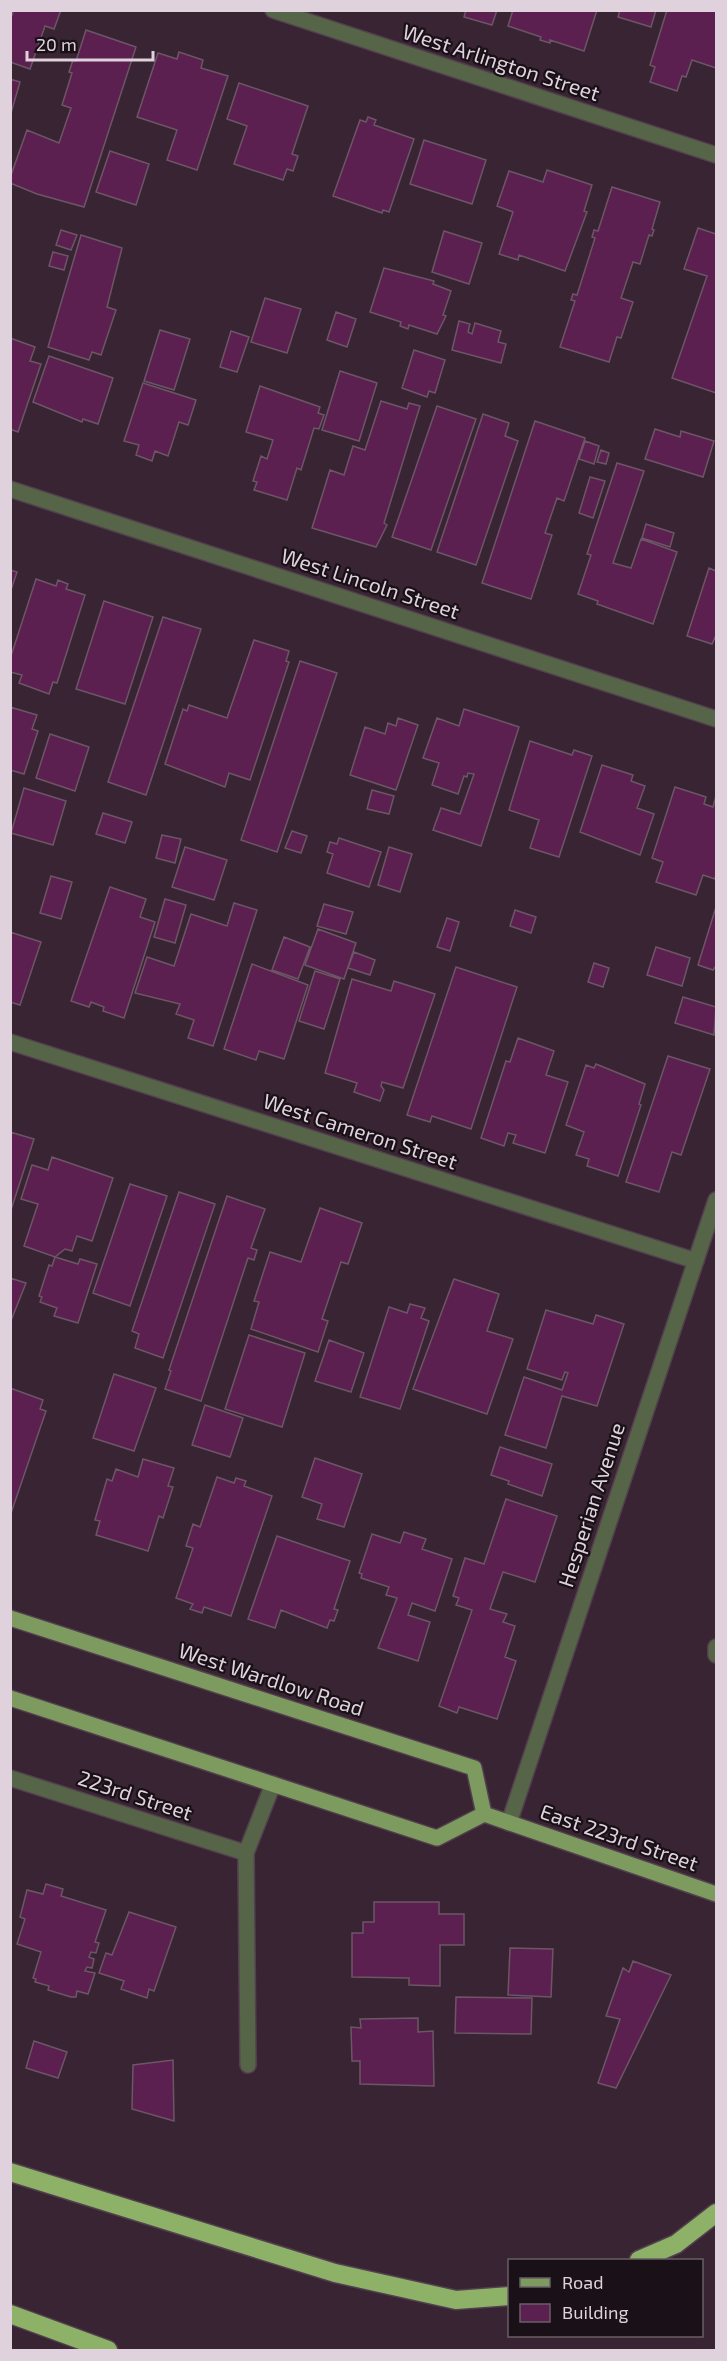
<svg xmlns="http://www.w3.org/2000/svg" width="727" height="2361" font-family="'Exo 2',sans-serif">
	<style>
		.building { fill: #5b2050; stroke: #6c5666; stroke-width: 1.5 }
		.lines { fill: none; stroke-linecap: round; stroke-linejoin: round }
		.minor-casing { stroke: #53404e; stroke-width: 18 }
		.major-casing { stroke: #53404e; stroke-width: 18 }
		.highway-casing { stroke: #53404e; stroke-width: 21 }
		.minor { stroke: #566447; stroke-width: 15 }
		.major { stroke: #7e9b5f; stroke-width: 15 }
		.highway { stroke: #8eb168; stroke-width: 18 }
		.labels { text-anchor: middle; stroke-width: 4.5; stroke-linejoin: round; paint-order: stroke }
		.street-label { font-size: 21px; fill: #dfd2dc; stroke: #191117 }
	</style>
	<rect width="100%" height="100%" fill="#382433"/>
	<!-- building -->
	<path class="building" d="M14,10h47l-7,19 -9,-3 -15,43 -20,-7v-42z
		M466,10h31l-5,15 -28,-8z
		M513,10h84l-13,41 -34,-11v3l-10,-3 1,-3 -33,-11z
		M620,10h36l-5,17 -33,-10z
		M667,10h49v58l-24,-8 -6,17 -4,-1 -5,15 -27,-9 5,-15 -5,-2z
		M86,30l50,17 -52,160 -47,-13 -27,-11v-5l17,-48 32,13 12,-35 -9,-3 10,-32 -3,-1 4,-12 3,1z
		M179,52l24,8 -2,8 27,8 -31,94 -30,-10 10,-30 -40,-13 21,-64 19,6z
		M10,79l10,3 -9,31h-1z
		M239,83l69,23 -16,48 6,2 -5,15 -6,-2 -4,11 -49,-16 13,-38 -20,-7z
		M368,117l8,3 -2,5 40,14 -25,73 -6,-2 -1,3 -49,-17 27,-76 6,2z
		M424,140l62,20 -14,44 -62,-20z
		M110,151l39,13 -13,41 -40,-13z
		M547,170l45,15 -8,26 3,1 -22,59 -46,-16 -1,5 -19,-6 14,-42 -16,-6 12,-35 34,11z
		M612,187l48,15 -8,27 2,1 -2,6 -3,-1 -9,29 -7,-2 -12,36 12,4 -12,36 -4,-1 -8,25 -49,-15 15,-46 -4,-1 2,-6 4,1 18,-57 -3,-1 2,-7 4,1z
		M698,228l18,6v159l-44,-15 35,-102 -23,-7z
		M61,230l16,5 -6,15 -15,-5z
		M444,231l38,12 -13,41 -37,-12z
		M81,235l41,13 -15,59 9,3 -15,45 -9,-3 -3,8 -41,-13z
		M53,252l15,4 -4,14 -15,-4z
		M384,268l50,13 -1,3 18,7 -8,24 3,1 -9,18 -28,-9 -1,4 -8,-3 1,-4 -31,-10z
		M265,298l36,11 -14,44 -36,-11z
		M336,312l20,7 -9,28 -20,-7z
		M459,321l11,3 -2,8 4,2 3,-11 26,8 -3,11 8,2 -5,19 -49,-13z
		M160,330l30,9 -16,51 -30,-9z
		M231,331l18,6 -12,35 -17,-5z
		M10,338l25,9 -5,14 11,3 -23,68 -8,-3z
		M414,350l31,10 -10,33 -6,-2 -2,6 -25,-9z
		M49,356l64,22 -15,46 -15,-5 -1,3 -49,-20z
		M340,371l37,12 -18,58 -37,-11z
		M143,383l53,17 -8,25 -9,-3 -11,34 -13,-5 -3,10 -16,-6 3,-10 -15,-4z
		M260,386l60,21 -2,6 6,2 -5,14 -5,-1 -13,42 -4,-2 -10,32 -33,-10 3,-8 -4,-1 8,-25 6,3 6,-19 -27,-8z
		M381,401l26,8 2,-6 11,3 -36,117 3,2 -11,22 -64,-19 18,-58 14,5 9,-29 12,4z
		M437,406l39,13 -45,131 -39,-13z
		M483,414l26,9 -4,13 13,5 -42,124 -39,-13z
		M535,421l50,17 -21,63 -7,-3 -12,35 7,2 -21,64 -49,-16z
		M655,429l25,8 1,-6 33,10 -11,36 -58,-18z
		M585,441l14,5 -5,18 -15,-5z
		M601,450l8,3 -3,11 -9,-2z
		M617,463l27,8 -31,92 18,5 10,-29 36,13 -24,72 -56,-20 1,-3 -20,-7 13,-39 -4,-1z
		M590,477l15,4 -12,37 -14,-5z
		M646,524l28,9 -4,14 -28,-9z
		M709,568l7,3v64l-4,9 -25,-8z
		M10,570l7,2 -7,21z
		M36,579l20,7 2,-6 10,4 -2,5 19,6 -28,88 -4,-1 -4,12 -30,-11 3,-8 -12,-3v-13z
		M104,601l49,16 -28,87 -49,-15z
		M163,617l38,12 -55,166 -38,-13z
		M254,640l35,11 -3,10 3,1 -39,118 -21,-7 -4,14 -60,-23 18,-55 4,2 2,-6 38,13z
		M300,661l37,12 -60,179 -36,-12z
		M10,707l27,8 -5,14 6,2 -14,43 -14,-4z
		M464,709l55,18 -38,119 -48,-16 8,-22 19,6 14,-40 -6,-1 -1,4 -3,-1 -6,18 -26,-9 7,-22 -16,-5 14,-40 22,8z
		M398,718l20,7 -22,65 -46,-15 15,-48 20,7 3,-11 8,3z
		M50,734l39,13 -14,44 -39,-13z
		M530,741l42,14 2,-5 18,6 -33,101 -29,-9 9,-28 -30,-10z
		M602,765l31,10 -2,6 14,5 -8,22 17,6 -14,41 -60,-23z
		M675,787l31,10 -2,7 9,3 3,-11v78l-1,5 -12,-4 -7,20 -40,-13 7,-20 -11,-4z
		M24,788l42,13 -13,44 -42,-12z
		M372,790l22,6 -5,18 -22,-5z
		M103,813l29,9 -7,21 -29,-9z
		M292,831l15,5 -6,17 -16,-5z
		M162,835l19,4 -6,24 -19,-5z
		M339,838l42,14 -12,35 -42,-14 6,-19 -6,-2 3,-10 7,2z
		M185,847l42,13 -13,40 -42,-13z
		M389,847l23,7 -12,38 -22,-7z
		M51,876l21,6 -11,37 -21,-6z
		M110,887l36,12 -6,18 15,5 -31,96 -21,-7 1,-4 -13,-5 -2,5 -18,-6z
		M165,899l21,6 -11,38 -21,-6z
		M234,903l23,7 -44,136 -25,-8 6,-18 -18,-6 4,-10 -45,-11 12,-36 27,9 17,-52 36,12z
		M324,904l29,8 -7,22 -29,-8z
		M716,907v59l-3,4 -15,-5z
		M515,910l21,7 -5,16 -21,-7z
		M447,918l12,4 -9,29 -13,-4z
		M318,929l38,14 -12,36 -39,-14z
		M10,932l31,10 -21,63 -10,-3z
		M284,937l26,10 -12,32 -26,-9z
		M656,947l34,11 -8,28 -35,-11z
		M354,952l21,8 -5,15 -22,-7z
		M594,963l15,5 -6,19 -15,-5z
		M252,964l56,21 -24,74 -25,-8 -3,9 -32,-11z
		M456,967l61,20 -46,142 -39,-13 -2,6 -23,-7z
		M315,971l25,8 -16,50 -25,-8z
		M352,979l39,12 3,-10 41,13 -32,94 -21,-6 -1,4 3,4 -4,11 -26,-9 3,-9 -32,-10z
		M683,997l33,10 -2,28 -39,-12z
		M518,1038l36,13 -8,24 22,7 -23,71 -32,-10 3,-8 -8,-2 -4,13 -23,-8 25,-77 4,1z
		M668,1056l42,13 -29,86 -9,-3 -13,40 -33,-10z
		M596,1064l49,20 -6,20 2,1 -23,71 -31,-10 2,-7 -13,-4 8,-23 -18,-7 20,-60 8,3z
		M10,1132l24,7 -24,74z
		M52,1157l61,21 -21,63 -15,-5 -5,15 -7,-2 -10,8 -31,-11 14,-42 -17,-5 11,-34 16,5z
		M130,1184l37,12 -37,110 -37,-13z
		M179,1192l36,12 -52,154 -28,-10 4,-14 -7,-3z
		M227,1196l38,13 -14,39 6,2 -3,10 -6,-2 -47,143 -36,-12 6,-18 -2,-1z
		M320,1208l42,15 -14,41 -7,-2 -19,57 6,2 -10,31 -67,-23 8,-27 -5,-1 16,-49 31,10z
		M55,1257l23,7 2,-5 17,5 -19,59 -24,-7 3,-8 -17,-6 2,-5 -3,-1 10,-31 3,1z
		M10,1278l16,5 -16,40z
		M454,1279l45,15 -12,37 26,8 -26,75 -74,-25z
		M410,1304l15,4 -4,10 8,3 -29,88 -40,-12 29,-90 18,6z
		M546,1310l47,14 3,-9 28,9 -27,82 -35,-10 -16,52 -41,-13 19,-58 38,13 6,-17 -3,-1 -3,8 -35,-11z
		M249,1335l56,18 -23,74 -57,-18z
		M329,1340l35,13 -13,39 -36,-11z
		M114,1374l42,14 -22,63 -41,-13z
		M10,1388l33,12 -3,9 6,2 -36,105z
		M205,1405l38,13 -13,39 -38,-12z
		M500,1447l52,17 -10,32 -34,-12 1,-3 -18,-6z
		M315,1458l47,16 -18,53 -27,-8 5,-15 -20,-7z
		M143,1459l31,9 -6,18 5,1 -10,31 -4,-2 -11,35 -52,-16 4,-14 -5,-1 12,-41 5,2 4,-12 22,8z
		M217,1477l17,6 2,-5 10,3 -2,5 28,10 -41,120 -27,-9 -2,6 -12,-4 3,-5 -17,-6 17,-50 -7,-2 7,-22 7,3z
		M506,1499l51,17 -22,66 -32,-10 -13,37 17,5 -4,8 12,4 -10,31 11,4 -19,58 -38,-12 -2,6 -18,-7 33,-96 -16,-5 3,-7 -6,-2 12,-38 19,6z
		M404,1532l22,7 -4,10 30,10 -17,52 -23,-8 -4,12 22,7 -12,39 -40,-13 19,-50 -11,-3 3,-8 -28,-9 1,-4 -3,-1 13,-39 28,9z
		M277,1536l73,25 -16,48 4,1 -4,11 -4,-1 -3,8 -46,-18 -6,18 -27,-9z
		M46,1884l17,5 -2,7 45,14 -11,32 4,1 -3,10 -5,-1 -2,5 5,2 -2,9 -5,-1 -2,4 10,2 -7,21 -11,-3 -1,6h-5l-23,-7 1,-4 -14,-4 1,-3 -3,-1 8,-26 -24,-8 8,-25 -5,-2 7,-27 16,4z
		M374,1902h65v12h25v31h-24v41l-31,-1v-7l-57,-1v-44h11v-11h11z
		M129,1912l47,15 -22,64 -5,-2 -2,9 -26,-9 3,-8 -25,-8 7,-20 6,2z
		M510,1948l43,1 -2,48 -43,-2z
		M633,1961l38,14 -55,113 -18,-5 22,-64 -14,-3 17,-48 6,4z
		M456,1997l76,1 -1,36 -76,-1z
		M418,2018v14l15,-1 1,55 -74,-2v-23h-8l-1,-34 10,1 -1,-9z
		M34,2041l33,11 -9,26 -32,-10z
		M173,2060l1,61 -42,-12 1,-44z"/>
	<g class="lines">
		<defs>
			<path id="minor" d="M273,10l443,145
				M10,489l706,230
				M10,1042l686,219
				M716,1647v8
				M10,1778l236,75
				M509,1823l207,-623
				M248,2065l-2,-212 27,-69"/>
			<path id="major" d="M10,1618l464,150 10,46
				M10,1698l427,140 47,-24 232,80"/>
			<path id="highway" d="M10,2172l325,101 121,27 54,-4
				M639,2260l37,-16 40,-31
				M10,2314l98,36"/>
		</defs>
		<!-- minor casing -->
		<use href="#minor" class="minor-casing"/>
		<!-- major casing -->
		<use href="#major" class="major-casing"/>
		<!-- highway casing -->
		<use href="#highway" class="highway-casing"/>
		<!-- minor -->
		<use href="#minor" class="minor"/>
		<!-- major -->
		<use href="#major" class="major"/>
		<!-- highway -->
		<use href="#highway" class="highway"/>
	</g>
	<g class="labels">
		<!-- street labels -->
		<g class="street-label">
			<text transform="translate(501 63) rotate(18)" y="7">West Arlington Street</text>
			<text transform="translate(370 584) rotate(18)" y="7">West Lincoln Street</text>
			<text transform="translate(360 1132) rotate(18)" y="7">West Cameron Street</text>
			<text transform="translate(592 1505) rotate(-72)" y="7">Hesperian Avenue</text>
			<text transform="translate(271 1680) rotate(18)" y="7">West Wardlow Road</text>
			<text transform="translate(135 1796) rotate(18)" y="7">223rd Street</text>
			<text transform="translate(619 1838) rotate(19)" y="7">East 223rd Street</text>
		</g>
	</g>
	<!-- border -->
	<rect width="727" height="2361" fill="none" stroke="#dfd2dc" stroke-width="24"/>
	<!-- legend -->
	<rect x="508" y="2259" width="195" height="78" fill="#191117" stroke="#685e66" stroke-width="1.5"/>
	<rect x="520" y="2278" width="30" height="9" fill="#7e9b5f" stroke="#685e66" stroke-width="1.5"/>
	<text x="562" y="2289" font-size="18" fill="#dfd2dc">Road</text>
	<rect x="520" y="2304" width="30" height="18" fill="#5b2050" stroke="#685e66" stroke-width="1.5"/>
	<text x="562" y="2319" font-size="18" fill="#dfd2dc">Building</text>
	<!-- scale -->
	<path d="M27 51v9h126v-9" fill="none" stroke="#dfd2dc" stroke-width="3"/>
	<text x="36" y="51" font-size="18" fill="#dfd2dc" stroke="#191117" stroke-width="4.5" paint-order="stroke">20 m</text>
</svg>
